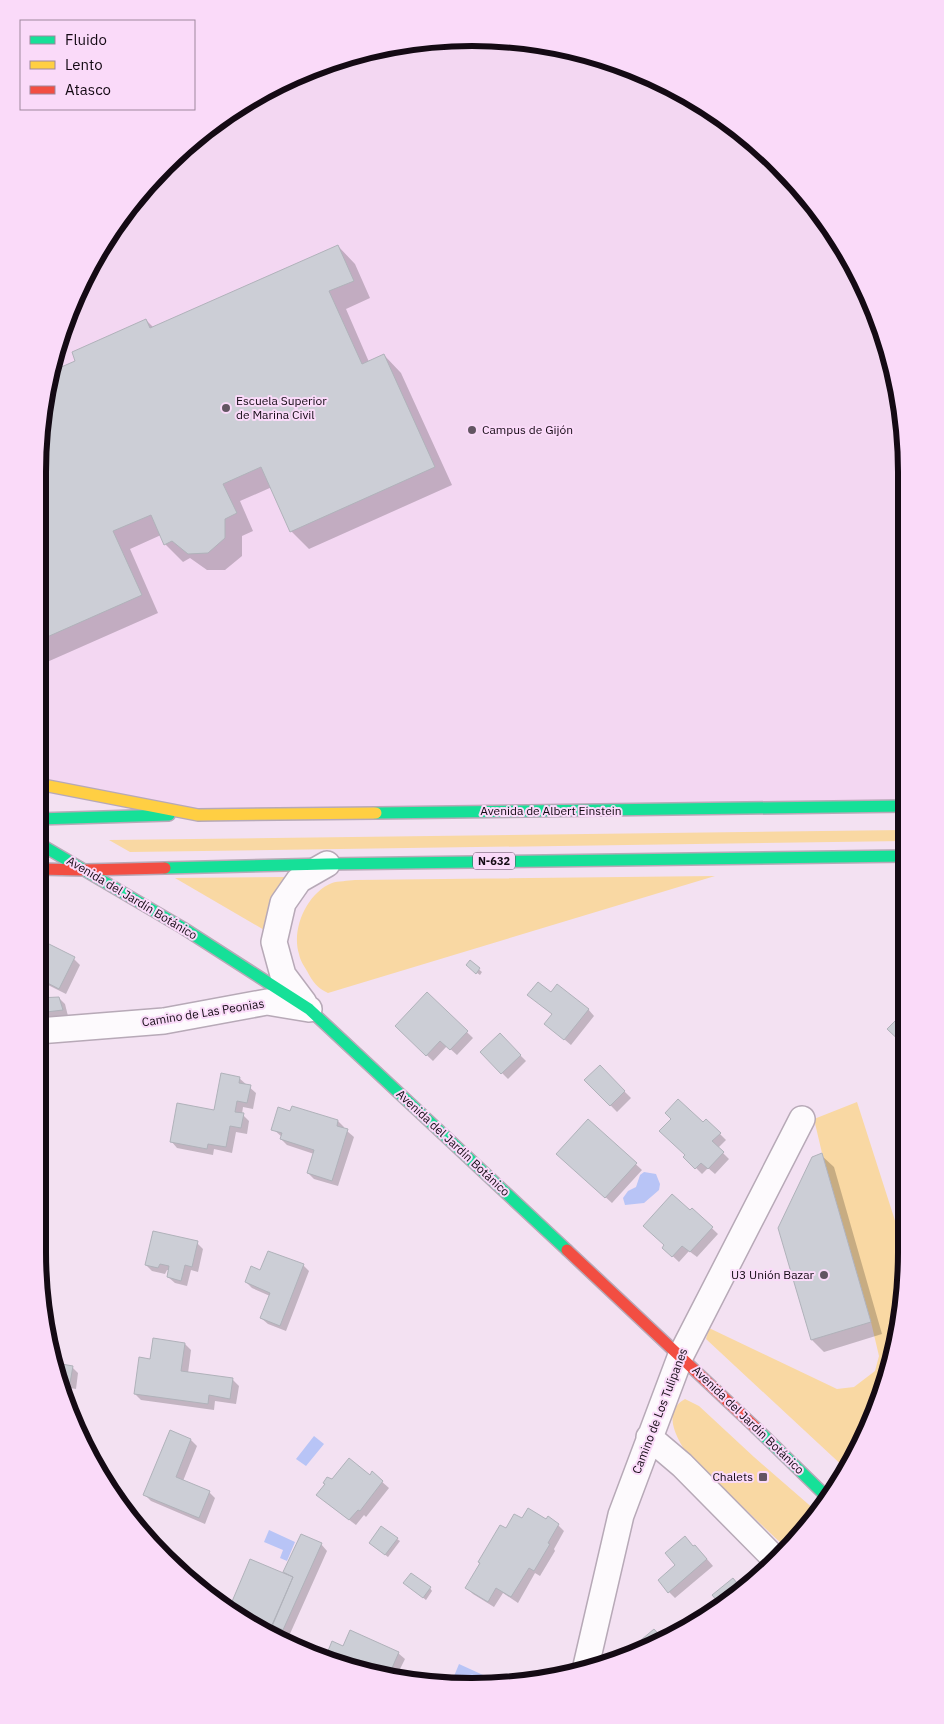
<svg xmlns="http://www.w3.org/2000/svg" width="944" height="1724" font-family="'IBM Plex Sans',sans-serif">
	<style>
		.built { fill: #f3d7f2 }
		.green { fill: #f9d8a3 }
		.water { fill: #b8c4f6 }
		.shadow { fill: #0003 }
		.building { fill: #ccced6; stroke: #b0b2ba }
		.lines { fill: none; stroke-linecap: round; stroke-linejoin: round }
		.street-casing { stroke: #b7a9b7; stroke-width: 28 }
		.fast-casing { stroke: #b7a9b7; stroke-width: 14 }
		.slow-casing { stroke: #b7a9b7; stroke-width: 14 }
		.jam-casing { stroke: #b7a9b7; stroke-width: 14 }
		.street { stroke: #fdfafd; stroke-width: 25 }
		.fast { stroke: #16e098; stroke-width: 11 }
		.slow { stroke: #ffcf43; stroke-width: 11 }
		.jam { stroke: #f24e42; stroke-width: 11 }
		.poi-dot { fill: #625562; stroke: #fadaf9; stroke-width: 2 }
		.labels { text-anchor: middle; stroke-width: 4; stroke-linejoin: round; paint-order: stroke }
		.shield { fill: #fadaf9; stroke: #594859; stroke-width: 1 }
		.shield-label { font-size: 11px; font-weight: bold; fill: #140a14 }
		.poi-label { font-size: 12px; fill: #140a14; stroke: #fadaf9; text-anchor: start }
		.street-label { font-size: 12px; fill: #140a14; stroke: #fadaf9 }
		.rim { fill: none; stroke: #140a14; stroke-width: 6 }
	</style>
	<rect width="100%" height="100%" fill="#f3e1f2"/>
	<!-- built -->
	<path class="built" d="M443,38l85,3 83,19 78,36 90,69 54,66 50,101 20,84 1,390 -706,9 -160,-31v-340l14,-85 44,-104 49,-69 62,-59 73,-45 79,-30z"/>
	<!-- green -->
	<path class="green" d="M904,830v11l-774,11 -21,-12z
		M715,876l-387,117c-11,-5 -15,-11 -21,-22 -3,-5 -7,-11 -8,-17 -8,-25 8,-61 33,-71 6,-2 16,-2 23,-3z
		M288,877l-22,54 -91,-53z
		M857,1102l49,153v25l-14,85 -45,105 -141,-131 3,-11 128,61 17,-2 21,-16 4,-15 -8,-34 -49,-169 -8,-34z
		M685,1399l14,7 55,51 61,53 -30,37 -97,-92c-11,-16 -27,-43 -3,-56z"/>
	<!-- water -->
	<path class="water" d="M644,1172l12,2 4,10 -1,6 -15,13 -19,2 -2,-7 5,-7 8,-4 4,-12z
		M314,1436l10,8 -18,22 -10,-7z
		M269,1530l26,12 -8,19 -7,-3 3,-8 -19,-8z
		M459,1664l46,21 -4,1 -49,-5z"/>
	<!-- shadow -->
	<path class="shadow" d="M338,246l17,18 15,34 -24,11 23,53 15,-7 17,18 51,112 -143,64 -18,-18 -19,-44 -32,14 13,30 -11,5v20l-17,14h-18l-17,-12 -7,4 -17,-17 -5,-10 -31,14 28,64 -120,53v-222l39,-83 69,-41 8,8z
		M43,943l31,16 6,6 -14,29 -28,-14v-26z
		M470,962l12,10 -2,3 -10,-7z
		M427,993l46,45 -16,17 -10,-9 -14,15 -37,-35z
		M551,994l37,15 6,7 -23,29 -25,-21 7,-9 -24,-20z
		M59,998l6,6 3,12 -30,3v-20z
		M500,1035l26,26 -18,18 -27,-27z
		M600,1067l31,31 -14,14 -31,-32z
		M239,1078l17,15 -3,16 -10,-2 -1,7 7,7 -2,13 -11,-2 -4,21 -18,-4 -1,6 -36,-7 -6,-7 44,-30z
		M672,1119l31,5 3,-4 20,20 -8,8 11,11 -14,15 -7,-6 -6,6 -17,-17 2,-2z
		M588,1120l54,50 -30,33 -48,-43z
		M338,1121l6,6 -1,2 4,2 7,6 -16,49 -24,-7 -6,-6 6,-19 -27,-9 -6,-6 1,-2 -9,-8z
		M821,1155l13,12 48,167 -58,18 -12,-12z
		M692,1209l26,25 -21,23 -8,-6 -10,11 -15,-14z
		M197,1243l6,6 -5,23 -7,-2 -4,16 -12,-3 -7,-6 2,-7h-3l-2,4 -13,-3 -6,-6z
		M303,1265l6,6 -23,60 -18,-7 -7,-6 9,-22 -18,-8 -6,-6 15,-11z
		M185,1344l6,6 -3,23 45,7 6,6 -3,18 -21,-3 -1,9 -73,-10 -6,-6 16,-34z
		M56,1365l16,2 6,6 -2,16 -6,-1 -3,16 -6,-12z
		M171,1432l20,8 6,6 -14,35 26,11 6,6 -10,26 -54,-23 -6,-6z
		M372,1473l17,15 -23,29 -2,-2 -8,10 -32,-24 8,-20 38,-5z
		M522,1520h24l12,5 6,6 -10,18 1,2 -15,25 -5,-3 -17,30 -15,-10 -9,14 -21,-13 -6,-6 39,-58z
		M301,1536l20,8 6,7 -38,85 -11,-6 -1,4 -46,-21 -2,-1 22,-52 33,14z
		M397,1539l3,2 -12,16 -18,-14z
		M693,1547l8,5 12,14 -38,32 -6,-6z
		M407,1585l23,3 2,3 -6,9z
		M654,1631l8,8 -23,14 -15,4z
		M333,1643l11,4 54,6 7,6 -8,16 -37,-3 -33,-15z"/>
	<!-- building -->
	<path class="building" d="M338,245l16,36 -25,10 33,73 22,-10 51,113 -145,65 -29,-65 -38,17 14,29 -12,6v19l-17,15 -20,1 -16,-13 -8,4 -13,-30 -38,16 29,64 -104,46v-197l12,-72 25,-11 -3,-9 74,-33 4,9z
		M43,941l32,16 -16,32 -21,-11v-27z
		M470,960l10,8 -4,6 -10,-9z
		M538,982l13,10 6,-8 32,25 -25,31 -20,-16 8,-10 -25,-19z
		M427,992l41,39 -18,19 -10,-9 -14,15 -31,-30z
		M59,997l4,13 -25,3v-15z
		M905,1011v35l-18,-17z
		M500,1033l21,22 -20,19 -21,-22z
		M600,1065l25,26 -15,15 -26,-26z
		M221,1073l19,4 -1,6 12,2 -4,18 -10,-2 -2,11 9,1 -3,15 -11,-2 -4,21 -18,-3 -1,5 -37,-7 7,-39 37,7z
		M678,1099l25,23 3,-3 15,14 -9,8 12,11 -16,17 -7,-6 -6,6 -12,-12 2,-2 -26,-24 12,-12 -6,-6z
		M292,1106l46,14 -1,6 11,3 -16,52 -25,-8 7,-23 -34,-11 2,-6 -11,-3 7,-23 12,4z
		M588,1119l49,44 -32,35 -49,-44z
		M822,1153l49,169 -60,18 -33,-112 34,-71z
		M672,1194l18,16 2,-2 21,19 -23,25 -8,-6 -10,11 -10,-9 2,-3 -21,-19z
		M153,1231l45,10 -6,26 -7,-2 -4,16 -14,-4 2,-11 -9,-2 -2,4 -13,-3z
		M268,1251l36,13 -24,62 -20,-8 10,-25 -25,-11 6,-16 9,4z
		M153,1338l32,5 -4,28 52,7 -3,21 -21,-4 -1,9 -74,-10 5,-37 11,2z
		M56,1363l17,3 -3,17h-6l-2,12z
		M170,1430l21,9 -15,38 34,14 -11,27 -56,-23z
		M349,1458l21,17 2,-4 11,10 -23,30 -2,-1 -9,10 -33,-25 9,-11 -2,-1 4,-6 5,2z
		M528,1508l18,11 2,-3 11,8 -11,19 2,1 -16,27 -5,-3 -18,29 -15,-9 -8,14 -23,-14 15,-25 -2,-1 22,-37 6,3 8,-14 8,4z
		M381,1526l17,12 -13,17 -16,-12z
		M301,1534l21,9 -39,87 -11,-5 21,-48 -10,-5z
		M685,1536l8,10 2,-1 12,14 -39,34 -10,-13 17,-15 -10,-12z
		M250,1559l43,18 -23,54 -42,-20z
		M411,1573l20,14 -8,11 -20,-15z
		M733,1578l8,10h2l-24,15 -7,-8z
		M654,1629l8,9 -23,15 -18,4z
		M350,1630l49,22 -10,23 -29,-3 -34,-16 6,-15 11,5z"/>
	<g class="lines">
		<defs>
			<path id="street" d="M304,1003l-21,-28 -9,-33 9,-39 16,-23 28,-16
				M38,1031l126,-10 103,-19 42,7
				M649,1437l33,28 93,94
				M586,1666l35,-151 60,-160 121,-236"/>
			<path id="fast" d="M376,813l528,-7
				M38,819l131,-4
				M38,843l145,85 126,81 258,241
				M165,868l162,-4 577,-8
				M756,1428l70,68"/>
			<path id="slow" d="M38,784l160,31 178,-2"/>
			<path id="jam" d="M38,869l47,1 80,-2
				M567,1250l189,178"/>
		</defs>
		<!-- street casing -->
		<use href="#street" class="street-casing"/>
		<!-- fast casing -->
		<use href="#fast" class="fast-casing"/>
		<!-- slow casing -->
		<use href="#slow" class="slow-casing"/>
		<!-- jam casing -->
		<use href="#jam" class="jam-casing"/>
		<!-- street -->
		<use href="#street" class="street"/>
		<!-- fast -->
		<use href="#fast" class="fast"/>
		<!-- slow -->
		<use href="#slow" class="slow"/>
		<!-- jam -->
		<use href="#jam" class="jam"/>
	</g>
	<!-- markers -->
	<g class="poi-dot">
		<circle cx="226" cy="408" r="5"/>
		<circle cx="472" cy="430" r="5"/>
		<circle cx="824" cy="1275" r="5"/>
		<rect x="758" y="1472" width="10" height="10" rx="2.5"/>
	</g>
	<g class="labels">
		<!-- shield labels -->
		<rect class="shield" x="473" y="852.5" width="42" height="17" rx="4"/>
		<g class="shield-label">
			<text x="494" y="865">N-632</text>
		</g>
		<!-- poi labels -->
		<g class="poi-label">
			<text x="236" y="405">Escuela Superior<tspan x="236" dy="14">de Marina Civil</tspan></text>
			<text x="482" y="434">Campus de Gijón</text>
			<text x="814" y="1279" text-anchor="end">U3 Unión Bazar</text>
			<text x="753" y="1481" text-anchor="end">Chalets</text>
		</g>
		<!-- street labels -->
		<g class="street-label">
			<text x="551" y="815">Avenida de Albert Einstein</text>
			<text transform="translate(132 898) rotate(31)" y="4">Avenida del Jardín Botánico</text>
			<text transform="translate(203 1013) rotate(-9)" y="4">Camino de Las Peonias</text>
			<text transform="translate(453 1143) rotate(43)" y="4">Avenida del Jardín Botánico</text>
			<text transform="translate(660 1411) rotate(-69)" y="4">Camino de Los Tulipanes</text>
			<text transform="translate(748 1420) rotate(44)" y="4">Avenida del Jardín Botánico</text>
		</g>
	</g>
	<!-- crop -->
	<path d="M0 0H944V1724H0ZM472 46H472A426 426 0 0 1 898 472V1252A426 426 0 0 1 472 1678H472A426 426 0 0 1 46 1252V472A426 426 0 0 1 472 46Z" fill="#fadaf9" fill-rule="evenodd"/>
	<path class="rim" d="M472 46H472A426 426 0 0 1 898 472V1252A426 426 0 0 1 472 1678H472A426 426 0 0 1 46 1252V472A426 426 0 0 1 472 46Z"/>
	<!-- legend -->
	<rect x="20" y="20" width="175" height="90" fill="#fadaf9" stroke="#9e879d"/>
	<rect x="30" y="36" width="25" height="8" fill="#16e098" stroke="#9e879d"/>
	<text x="65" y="45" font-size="15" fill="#140a14">Fluido</text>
	<rect x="30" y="61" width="25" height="8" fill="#ffcf43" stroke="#9e879d"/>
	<text x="65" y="70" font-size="15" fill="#140a14">Lento</text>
	<rect x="30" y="86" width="25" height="8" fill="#f24e42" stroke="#9e879d"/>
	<text x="65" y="95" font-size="15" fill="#140a14">Atasco</text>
</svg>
